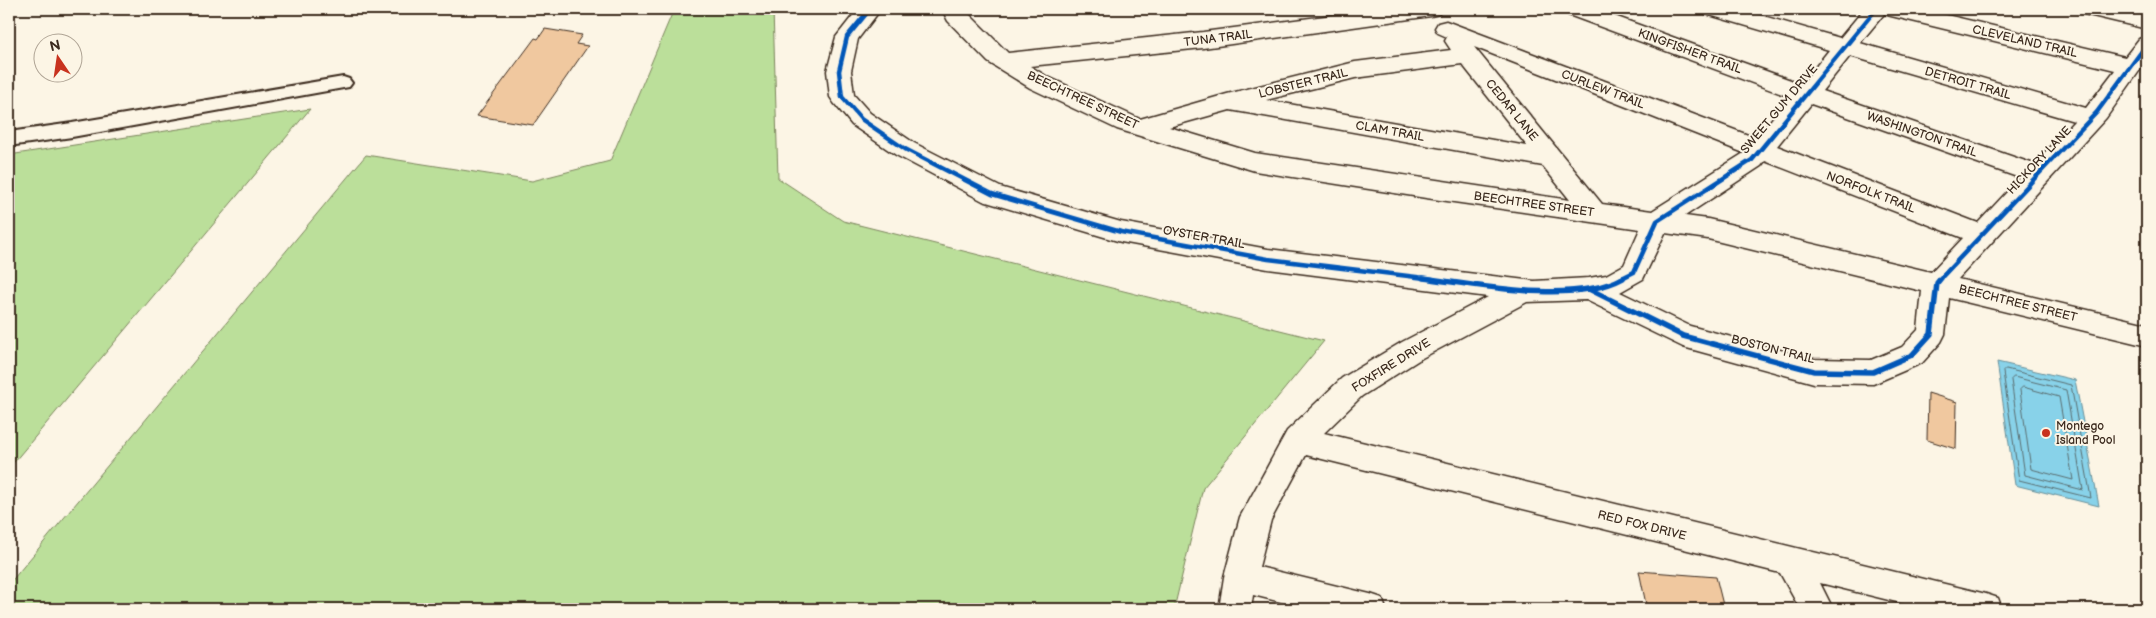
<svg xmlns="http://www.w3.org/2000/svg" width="2156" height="618" font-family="'Balsamiq Sans',sans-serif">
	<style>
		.green { fill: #bbdf9a; stroke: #7b845c }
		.water { fill: #88d2e9; stroke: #698f98 }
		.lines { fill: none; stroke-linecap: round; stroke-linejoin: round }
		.shore { stroke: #5a6d6f; stroke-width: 1 }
		.building { fill: #f0c89f; stroke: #3b2a1e }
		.lane-casing { stroke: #3b2a1e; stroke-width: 4 }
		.street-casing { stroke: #3b2a1e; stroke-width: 3 }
		.lane { fill: #fcf5e5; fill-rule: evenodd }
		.street { fill: #fcf5e5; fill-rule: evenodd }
		.cycleway-far1-casing { stroke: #fcf5e5; stroke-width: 7 }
		.cycleway-casing { stroke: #fcf5e5; stroke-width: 9 }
		.cycleway-far1 { stroke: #0057b8; stroke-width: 4.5 }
		.cycleway { stroke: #0057b8; stroke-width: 5.5 }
		.poi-dot { fill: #c8321e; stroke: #fcf5e5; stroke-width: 2 }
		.labels { text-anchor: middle; stroke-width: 4; stroke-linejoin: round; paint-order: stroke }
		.street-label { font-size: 12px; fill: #3b2a1e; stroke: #fcf5e5 }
		.poi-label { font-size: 12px; fill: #3b2a1e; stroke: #fcf5e5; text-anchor: start }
	</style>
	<rect width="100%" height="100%" fill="#fcf5e5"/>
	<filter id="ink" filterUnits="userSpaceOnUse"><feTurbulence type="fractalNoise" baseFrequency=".02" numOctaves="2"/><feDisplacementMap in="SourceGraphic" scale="10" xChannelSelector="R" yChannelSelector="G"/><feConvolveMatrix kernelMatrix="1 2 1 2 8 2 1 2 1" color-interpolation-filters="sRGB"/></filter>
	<g filter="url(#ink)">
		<!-- green -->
		<path class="green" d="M674,9h99l5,169 65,43 481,120 -121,147 -29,121h-1165v-25l357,-429 166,26 78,-20z
			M310,109l-301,359v-313z"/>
		<!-- water -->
		<path class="water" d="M1997,362l78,18 24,126 -84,-21z"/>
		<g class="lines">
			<!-- shore -->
			<path class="shore" d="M2006,369l65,16 20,113 -72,-18 -16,-108z
				M2014,377l52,13 17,100 -58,-15 -14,-95z
				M2023,387l36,10 14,83 -42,-11 -11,-79z"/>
		</g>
		<!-- building -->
		<path class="building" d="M545,29l37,6 -6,9 12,2 -55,79 -56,-9 58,-78 3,1z
			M1928,393l29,9 -1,47 -29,-9z
			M1639,571l77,6 8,32h-77z"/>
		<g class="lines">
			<defs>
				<path id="lane" d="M343,77l6,2 3,4 -3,4 -277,50 -63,9v-14l63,-9z"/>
				<path id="street" d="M858,9h23l-23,30 -7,32 3,24 16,18 44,30 86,44 121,35 147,27 266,32 55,-3 17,-3 18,-10 16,-36 -214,-31 -171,-27 -138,-42 -87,-41 -42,-26 -40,-41 -6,-12h22l44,44 195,-21 176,-23h63l-3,5 -8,2 -228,32 -173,18 16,10 94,43 87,-25 128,-32 96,-12 -6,-9 2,-4 -9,-4 -3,-5 3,-5 8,-2 310,117 34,-41 -224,-83 -3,-5h32l207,75 27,-34 -123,-36 -3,-5h36l101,29 24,-29h57l204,48 14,-18 8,-3v24l-41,58 -148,161 189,45v22l-198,-48 -4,36 -4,8 -19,21 -49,21 -59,-1 -131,-36 -97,-47 -59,2 -105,56 -60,38 -38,37 662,161 12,4 4,11h-77l-105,-26 13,26h-33l-20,-36 -474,-118 -35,65 -12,47 111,27 12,4 4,11h-77l-56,-14 -2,14h-32l5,-32 16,-60 47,-86 55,-53 60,-36 86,-45 -220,-28 -147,-27 -138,-41 -87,-46 -44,-30 -18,-22 -4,-6 -3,-26 9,-34zM1884,14l7,2 224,54 -29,38 -226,-65zM1474,47l270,106 -92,58 -50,-7zM1850,56l224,65 -40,43 -212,-73zM1462,64l65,82 -261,-46 89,-22zM1811,104l209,74 -42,45 -201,-77zM1230,110l313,56 27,34 -315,-47 -86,-26zM1765,161l198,77 -32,34 -223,-53 -23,-3 76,-50zM1665,233l43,6 214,52 -4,39 -16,17 -31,13 -57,-1 -124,-33 -70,-34 23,-13z
					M2081,9h41l25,6v14l-63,-15z"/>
			</defs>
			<!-- lane casing -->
			<use href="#lane" class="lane-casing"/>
			<!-- street casing -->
			<use href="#street" class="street-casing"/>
			<!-- lane -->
			<use href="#lane" class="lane"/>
			<!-- street -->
			<use href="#street" class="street"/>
			<defs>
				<path id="cycleway-far1" d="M870,9l-23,28 -8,34 3,26 19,22 44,30 87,45 129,38 147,27 165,20
					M1620,279l14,-7 23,-51 95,-61 124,-151
					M1940,279l157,-167 50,-68"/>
				<path id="cycleway" d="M1423,278c54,7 151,27 200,0
					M1589,289l94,47 131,35 59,1 39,-17 19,-21 6,-51 4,-5"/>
			</defs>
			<!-- cycleway-far1 casing -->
			<use href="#cycleway-far1" class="cycleway-far1-casing"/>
			<!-- cycleway casing -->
			<use href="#cycleway" class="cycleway-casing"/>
			<!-- cycleway-far1 -->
			<use href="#cycleway-far1" class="cycleway-far1"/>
			<!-- cycleway -->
			<use href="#cycleway" class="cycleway"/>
		</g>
	</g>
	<!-- markers -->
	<circle class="poi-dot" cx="2046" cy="433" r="5"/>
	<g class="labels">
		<!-- street labels -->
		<g class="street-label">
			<text transform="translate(1218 38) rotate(-7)" y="4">TUNA TRAIL</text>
			<text transform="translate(2025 41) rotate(13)" y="4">CLEVELAND TRAIL</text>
			<text transform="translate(1690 51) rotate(20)" y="4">KINGFISHER TRAIL</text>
			<text transform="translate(1303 83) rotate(-14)" y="4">LOBSTER TRAIL</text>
			<text transform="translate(1968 83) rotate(16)" y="4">DETROIT TRAIL</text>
			<text transform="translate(1603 89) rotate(21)" y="4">CURLEW TRAIL</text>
			<text transform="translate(1083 100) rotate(25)" y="4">BEECHTREE STREET</text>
			<text transform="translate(1779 109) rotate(-50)" y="4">SWEET GUM DRIVE</text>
			<text transform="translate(1512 110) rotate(51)" y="4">CEDAR LANE</text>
			<text transform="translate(1390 131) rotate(10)" y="4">CLAM TRAIL</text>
			<text transform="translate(1922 134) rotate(19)" y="4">WASHINGTON TRAIL</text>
			<text transform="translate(2039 160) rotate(-47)" y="4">HICKORY LANE</text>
			<text transform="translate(1871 192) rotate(21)" y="4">NORFOLK TRAIL</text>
			<text transform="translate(1534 204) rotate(8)" y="4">BEECHTREE STREET</text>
			<text transform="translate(1204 237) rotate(10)" y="4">OYSTER TRAIL</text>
			<text transform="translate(2018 303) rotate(14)" y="4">BEECHTREE STREET</text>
			<text transform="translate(1773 349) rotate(14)" y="4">BOSTON TRAIL</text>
			<text transform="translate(1391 365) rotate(-32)" y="4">FOXFIRE DRIVE</text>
			<text transform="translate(1642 525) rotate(14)" y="4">RED FOX DRIVE</text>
		</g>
		<!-- poi labels -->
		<g class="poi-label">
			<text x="2056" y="430">Montego<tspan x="2056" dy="14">Island Pool</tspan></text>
		</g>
	</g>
	<!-- margin -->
	<rect width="2156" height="618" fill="none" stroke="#fcf5e5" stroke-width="30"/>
	<rect x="15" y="15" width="2126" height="588" fill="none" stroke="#3b2a1e" stroke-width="2" filter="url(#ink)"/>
	<!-- north arrow -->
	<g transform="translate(58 58) rotate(347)"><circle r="24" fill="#fcf5e5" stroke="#afa495"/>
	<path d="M0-4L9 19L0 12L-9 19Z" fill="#c8321e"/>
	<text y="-8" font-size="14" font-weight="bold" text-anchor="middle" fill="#3b2a1e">N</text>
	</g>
</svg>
